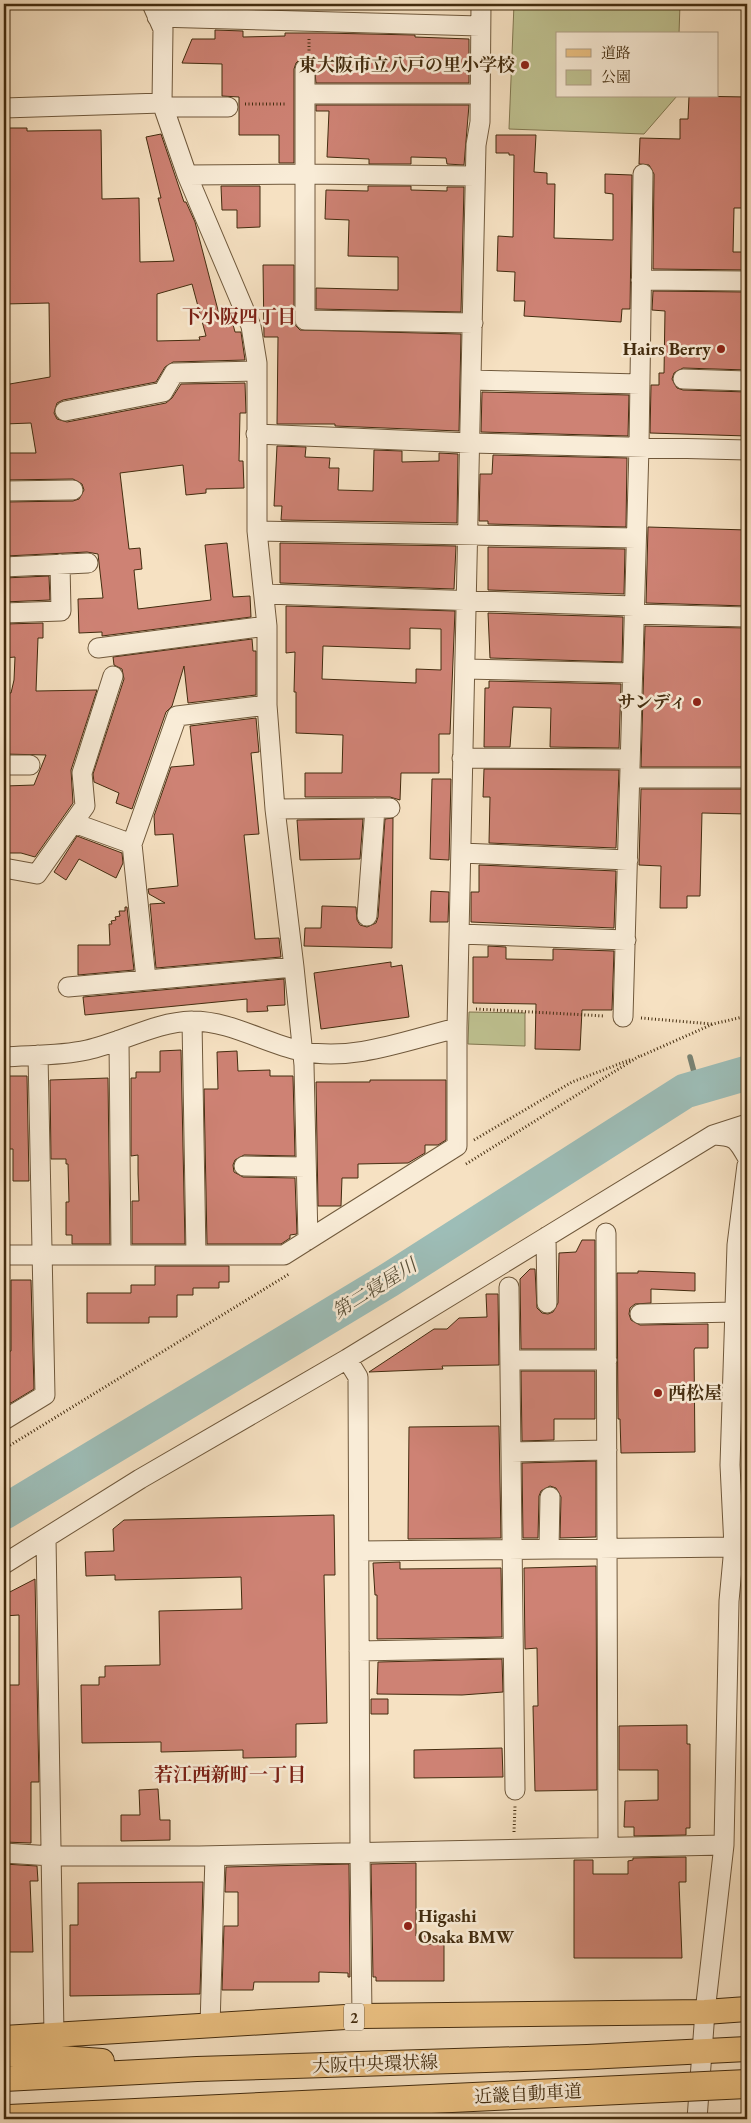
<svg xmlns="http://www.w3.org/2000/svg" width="751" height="2123" font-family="'EB Garamond','Noto Serif JP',serif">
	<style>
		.green { fill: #bfc291; stroke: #817750 }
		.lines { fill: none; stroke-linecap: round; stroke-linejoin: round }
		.stream { stroke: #798374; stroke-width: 5.5 }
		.river { stroke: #9dbdb7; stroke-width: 35 }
		.building { fill: #ce8274; stroke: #432c0f; fill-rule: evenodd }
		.minor-casing { stroke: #70593c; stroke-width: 21 }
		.major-casing { stroke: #432c0f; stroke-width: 26 }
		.path { stroke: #432c0f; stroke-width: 3; stroke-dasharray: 1 2.5; stroke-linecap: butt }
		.minor { stroke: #f9ecd7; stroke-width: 19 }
		.major { stroke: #ebc081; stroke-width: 24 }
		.highway-bridge-casing { stroke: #432c0f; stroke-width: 30; stroke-linecap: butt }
		.highway-bridge { stroke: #ebc081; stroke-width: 28 }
		.poi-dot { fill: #8f2418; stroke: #f9ecd7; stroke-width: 2 }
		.labels { text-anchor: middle; stroke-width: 5; stroke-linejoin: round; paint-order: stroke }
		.shield { fill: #f9ecd7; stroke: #7a664b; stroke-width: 1 }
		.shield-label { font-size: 16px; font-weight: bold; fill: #432c0f }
		.poi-label { font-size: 18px; font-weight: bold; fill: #432c0f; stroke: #f9ecd7; text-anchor: end }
		.street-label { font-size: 18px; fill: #432c0f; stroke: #f9ecd7 }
		.neighbourhood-label { font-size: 19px; font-weight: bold; fill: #7a1f14; stroke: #f9ecd7 }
		.water-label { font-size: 19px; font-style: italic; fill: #5a5039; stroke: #f9ecd7 }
	</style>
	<rect width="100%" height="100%" fill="#f6e1c2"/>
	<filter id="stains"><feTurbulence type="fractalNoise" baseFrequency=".004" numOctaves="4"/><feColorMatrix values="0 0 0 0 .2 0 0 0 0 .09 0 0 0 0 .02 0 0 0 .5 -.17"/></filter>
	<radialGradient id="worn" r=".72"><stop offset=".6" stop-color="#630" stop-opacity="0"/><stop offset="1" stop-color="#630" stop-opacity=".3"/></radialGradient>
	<!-- green -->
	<path class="green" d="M514,4h166l-1,30h-122v62h120l-33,38 -135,-5z
		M469,1012l56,1v33l-57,-2z"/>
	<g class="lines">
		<!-- stream -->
		<path class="stream" d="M690,1057l8,30"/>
		<!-- river -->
		<path class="river" d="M4,1512l385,-232 296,-189 62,-18"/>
	</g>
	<!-- building -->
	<path class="building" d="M215,30l28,1v6l42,-1v-3h37l93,2v2l54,2v44h-153l-2,-20 -9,-5 -5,1 -4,4 -2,6v94h-15v-28h-40v-38l-17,-1v-32l-40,-1 10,-24h23z
		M689,96l58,1v111h-13l-1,44h14v18l-94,-1 1,-95 -5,-9 -10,-1 1,-26 40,1v-20h8z
		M316,105h153l-5,60 -17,-1 -1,-6 -35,-1v7h-42v-5l-42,-2 2,-46h-13z
		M4,128h23v3l74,-1 1,69 37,-1 1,64 34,-1 -16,-63h3l-15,-61 15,-3 23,68h2l9,20 24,92 11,-1 5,19h6l4,28 -72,2 -8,5 -9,15 -93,18 -6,3 -3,10 3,6 10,3 99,-19 6,-5 9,-14 64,-1 1,30h-6l-1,48h4l1,27 -38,1v4l-20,2 -3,-30 -63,8 9,76 11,-1 2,21 -8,1 4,39 73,-9 -6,-55 22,-2 6,54 17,-1 1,21 -149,19v-4l-23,1 -1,-34 25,-1 -5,-44 -11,-2 -81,4 -2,-54 69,-1 6,-2 5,-9 -2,-6 -9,-5 -69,1v-27h32l-5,-30 -27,1v-39l46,-8 -1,-74 -45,1zM192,284l14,52 -7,1 1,3 -43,1v-47z
		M496,135h40l-2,37 13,1v11h8l-1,54 59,2v-46l-8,-1v-19l27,1 -2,134h-8l-1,13 -97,-6 1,-15h-11l1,-29 -18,-1 1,-35 15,1 1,-82h-5v-2h-13z
		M221,186h39v41l-23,1v-18h-15z
		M368,186h43v4l36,1v-4h17l-3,125 -145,-3v-21l82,2v-33l-50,-1 1,-36 -24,-1 1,-29 42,1z
		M263,265h31v55l2,6 4,4 161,4 -2,97 -124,-5v-2h-58l1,-87h-14z
		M653,291l94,1v78l-64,-2 -9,5 -2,6 5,9 6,2 64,2v44l-97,-3 1,-48h8v-12h5l1,-62 -13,-1z
		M482,392l147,3 -1,41 -147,-4z
		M277,446l29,1 -1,10 25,1 -1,10h10l-1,22 35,1 1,-41 28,1v11l37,-1v-8l19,1 -1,69 -176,-3 1,-14h-8z
		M493,455l134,3 -1,69 -138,-3v-3h-9l1,-47h12z
		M648,527l99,3v76l-101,-3z
		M280,543l176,3 -2,43 -174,-6z
		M488,547l137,2 -1,45 -136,-4z
		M49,576l1,24 -46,2v-24z
		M286,606l169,5 -5,123h-11v39h-38l-1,27 -10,-3h-85v-24h37l1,-38 -47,-2v-41h-2l1,-40 -9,1zM410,628l31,1v41l-25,-1v14l-94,-4 1,-33 87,3z
		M488,613l135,4 -1,45 -132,-4z
		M43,623v15h-5l-2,53 61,-1 -26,80 2,33 -38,54 -14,-4h-17l1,-67 29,-1 12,-30 -42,-1v-61h7l3,-13 1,-23 -11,1v-34z
		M645,626l102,2v139h-106z
		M252,639l1,12h3v44l-68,8 -4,-37 -12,40 -6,6 -34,97 -16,-6 3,-10 -25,-11 -1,-8 31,-95 -2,-10 -8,-4 -1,-8z
		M489,681l132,3 -2,64 -69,-1 1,-39 -38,-1 -3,40h-26l1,-59h4z
		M256,718l3,34 -8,1 8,81 -15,1 11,104 24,-1 2,19 -125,11 -6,-64 15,-1 -16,-9 -1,-5 30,-3 -5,-52 -18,1 -1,-19 17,-49 23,-2 -4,-39z
		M484,769l135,1 -3,78 -127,-5 1,-46h-7z
		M432,779h19l-2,81 -19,-1z
		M641,789h106v25l-45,-1 -2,83h-13v12h-27l1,-42 -22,-1z
		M393,818l-1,130 -88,-2 1,-18h16l1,-22 34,1 1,13 3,5 7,2 9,-4 2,-6 7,-98z
		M363,819l-3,40 -60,1 -3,-40z
		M77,836l45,17 1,10 -7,15 -37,-19 -13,21 -12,-8z
		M479,865l137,6 -2,57 -143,-6v-30h8z
		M431,891l18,1 -1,30h-18z
		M125,907h2l7,63 -56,5v-30h32l-1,-21h3l-1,-3 5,-1 -1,-3 5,-1 -1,-5h6z
		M488,946l18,1v12l47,1v-11l61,2 -2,59h-30l-2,40 -45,-1 1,-45 -63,-1v-46h15z
		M391,962v5l11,-2 7,52 -88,12 -7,-56z
		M284,979l1,26 -18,1 1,5 -21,1v-13l-162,16 -2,-18z
		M181,1050l4,194h-53v-43h7l-1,-27v-19l-7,1v-78h5v-6h24v-21z
		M237,1051l1,20 32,-1v6h23l2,80 -51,-1 -9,5 -2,5 1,7 9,5 52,1 2,56 -7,1v3l-9,6h-74l-3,-155h14l-1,-37z
		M4,1076h23l2,105h-16v-32h-9z
		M108,1078l2,166h-38v-9h-6v-33h3l-1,-38h-2v-5h-15l-1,-79z
		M370,1080h76v60l-8,5h-13v8l-17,10 -50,1v14h-16l-1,28h-23l-2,-124h54z
		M582,1240h13v109h-74l-1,-70 10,-10h5l2,39 5,5 6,1 5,-2 5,-9 1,-50 17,-1z
		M155,1266h74v16h-10v6h-26v7h-16v22h-28v6h-62v-30h44v-8h24z
		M638,1271l57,2v18l-44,-2v14l-16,1 -5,4 -1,6 2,6 9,5 68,-1v24h-13l-1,2 1,102 -74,1 -1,-34h-2l-1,-146h21z
		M11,1280h20l3,109 -23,14h-5l1,-51 4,-1z
		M486,1294h12l1,71 -57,1 1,3 -74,3 65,-43h13l12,-11 28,-1z
		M521,1371h74v48h-41v21l-32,1z
		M499,1426l2,112 -93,1 1,-112z
		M596,1461v76l-36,1 1,-41 -5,-9 -6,-2 -9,5 -2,5 -1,42h-15l-1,-75z
		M334,1515l1,60h-11l3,148 -31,1v33l-53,1v-8l-82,2v-10l-79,1 -1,-58h18v-8h6v-11l55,-1 -1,-54 83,-2 -1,-32 -126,3v-5l-29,1 -1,-24 29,-1 -1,-22 11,-9z
		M400,1562v7l101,-1 1,69 -125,2v-44h-2l-2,-32z
		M596,1566l1,224 -62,1 -2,-85h5l-1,-58 -12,1 -1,-81z
		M35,1579l4,203h-8v61l-27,-1v-157h15v-70l-15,1v-21z
		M502,1659l1,33 -41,3 -85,-1 1,-32z
		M371,1699h17v15h-17z
		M687,1725v19h3v84h-4v7l-52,1v-9h-10l1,-26 33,-1v-30h-39v-44z
		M502,1748l1,29 -89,1v-28z
		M158,1789l2,31h10v20l-49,1v-26h19l-1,-25z
		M686,1857v25h-7l3,76h-108v-98h19v14h35v-13l5,-1v-2z
		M416,1863v73h10v8h18v37h-68v-4h-3l-2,-113z
		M4,1864l33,2 1,15h-8l3,71h-29z
		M349,1864l1,113h-2v-4l-29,-1v10h-65l-1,8h-31l2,-64h14v-34h-13l1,-25z
		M203,1882l-3,112 -130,2v-71h8v-42z"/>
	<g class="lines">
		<defs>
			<path id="minor" d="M152,4l11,25 -1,74 25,72 64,151 6,37v168l10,95v79l8,104 19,158 10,98 4,175
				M157,17l323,9
				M305,69v251l168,3
				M305,94h175
				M165,107h63
				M4,108l158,-5
				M187,175l118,-1 170,2
				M641,280l106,1
				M683,379l64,2
				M471,380l169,4
				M65,411l98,-19 11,-19 83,-2
				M256,434l215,9 276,7
				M4,491l69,-1
				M257,531l379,7
				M4,567l84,-4
				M265,594l369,12
				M4,613l57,-2 -1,-47
				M634,614l113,3
				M98,648l169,-22
				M465,669l167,4
				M462,758l168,1
				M4,765h26
				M630,778h117
				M275,809l115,-1
				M74,823l58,21 14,135
				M132,844l45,-128 90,-11
				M461,853l167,7
				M4,868l33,6 48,-68 -3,-33 31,-97
				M367,916l8,-108
				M459,934l167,6
				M68,987l226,-20
				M623,1017l16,-570 4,-273
				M192,1021l4,234
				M119,1040l2,215
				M4,1057c27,-2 56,-1 83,-7 36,-8 68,-28 105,-29 39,0 72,22 109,30 52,11 106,-11 156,-23
				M714,1135c21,1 23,4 33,22
				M244,1166l62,1
				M606,1233l2,614
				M546,1237l1,66
				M4,1255h280l173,-109v-118l19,-883 4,-23 1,-118
				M509,1287l6,503
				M640,1314l95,-2
				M347,1359l11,18 2,474 2,165
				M510,1360h97
				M4,1420l41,-25 -7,-340
				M511,1452l96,-2
				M46,1538l8,497
				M549,1549l1,-52
				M359,1551l375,-4
				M4,1564l136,-85 207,-120 366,-224 34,-11
				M359,1651l154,-3
				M4,1853l48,3h147l525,-11
				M210,2026l5,-170
				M697,2119l8,-107 19,-167 5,-244 5,-54 -4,-82 7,-220 10,-80"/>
			<path id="major" d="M4,2038l358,-22 343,-4 42,-3
				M4,2054l98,7
				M4,2079l193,-10 390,-12 160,-8"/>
		</defs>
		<!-- minor casing -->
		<use href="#minor" class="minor-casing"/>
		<!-- major casing -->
		<use href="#major" class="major-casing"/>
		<!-- path -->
		<path class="path" d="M309,39v14
			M245,104h41
			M476,1009l129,7
			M641,1018l71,6
			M641,1056l72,-32 34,-8
			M474,1140l98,-58 60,-23
			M466,1164l175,-109
			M4,1449l285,-175
			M514,1832l1,-26"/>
		<!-- minor -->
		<use href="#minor" class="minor"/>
		<!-- major -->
		<use href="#major" class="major"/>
		<defs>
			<path id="highway-bridge" d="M9,2119l738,-35"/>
		</defs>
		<!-- highway-bridge casing -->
		<use href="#highway-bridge" class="highway-bridge-casing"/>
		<!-- highway-bridge -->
		<use href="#highway-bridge" class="highway-bridge"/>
	</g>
	<!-- markers -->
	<g class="poi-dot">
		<circle cx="525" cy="65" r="5"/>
		<circle cx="721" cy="349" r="5"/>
		<circle cx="697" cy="702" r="5"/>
		<circle cx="658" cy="1393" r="5"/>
		<circle cx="408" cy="1926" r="5"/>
	</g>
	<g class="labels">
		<!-- shield labels -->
		<rect class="shield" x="344" y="2003.5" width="20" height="27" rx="4"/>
		<g class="shield-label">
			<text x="354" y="2023">2</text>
		</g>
		<!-- poi labels -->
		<g class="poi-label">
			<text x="515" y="71">東大阪市立八戸の里小学校</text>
			<text x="711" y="355">Hairs Berry</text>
			<text x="687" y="708">サンディ</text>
			<text x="668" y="1399" text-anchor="start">西松屋</text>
			<text x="418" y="1922" text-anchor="start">Higashi<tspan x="418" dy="21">Osaka BMW</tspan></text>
		</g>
		<!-- street labels -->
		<g class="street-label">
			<text transform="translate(375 2064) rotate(-2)" y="6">大阪中央環状線</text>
			<text transform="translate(528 2094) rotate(-3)" y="6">近畿自動車道</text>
		</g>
		<!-- neighbourhood labels -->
		<g class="neighbourhood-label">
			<text x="239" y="323">下小阪四丁目</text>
			<text x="230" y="1781">若江西新町一丁目</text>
		</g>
		<!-- water labels -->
		<g class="water-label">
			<text transform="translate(374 1288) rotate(-32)" y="7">第二寝屋川</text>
		</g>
	</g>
	<!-- margin -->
	<rect width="751" height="2123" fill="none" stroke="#f6e1c2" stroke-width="20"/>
	<rect x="5" y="5" width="741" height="2113" fill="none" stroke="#432c0f" stroke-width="2.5"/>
	<rect x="10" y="10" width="731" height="2103" fill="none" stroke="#432c0f"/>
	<!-- legend -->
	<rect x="556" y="32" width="162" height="65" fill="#f9ecd7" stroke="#b09f87"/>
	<rect x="566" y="49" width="25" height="8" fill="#ebc081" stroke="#b09f87"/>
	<text x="601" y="58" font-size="15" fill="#432c0f">道路</text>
	<rect x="566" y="70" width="25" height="15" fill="#bfc291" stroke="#b09f87"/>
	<text x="601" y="82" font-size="15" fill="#432c0f">公園</text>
	<rect width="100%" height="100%" filter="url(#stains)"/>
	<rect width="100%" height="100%" fill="url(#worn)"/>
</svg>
